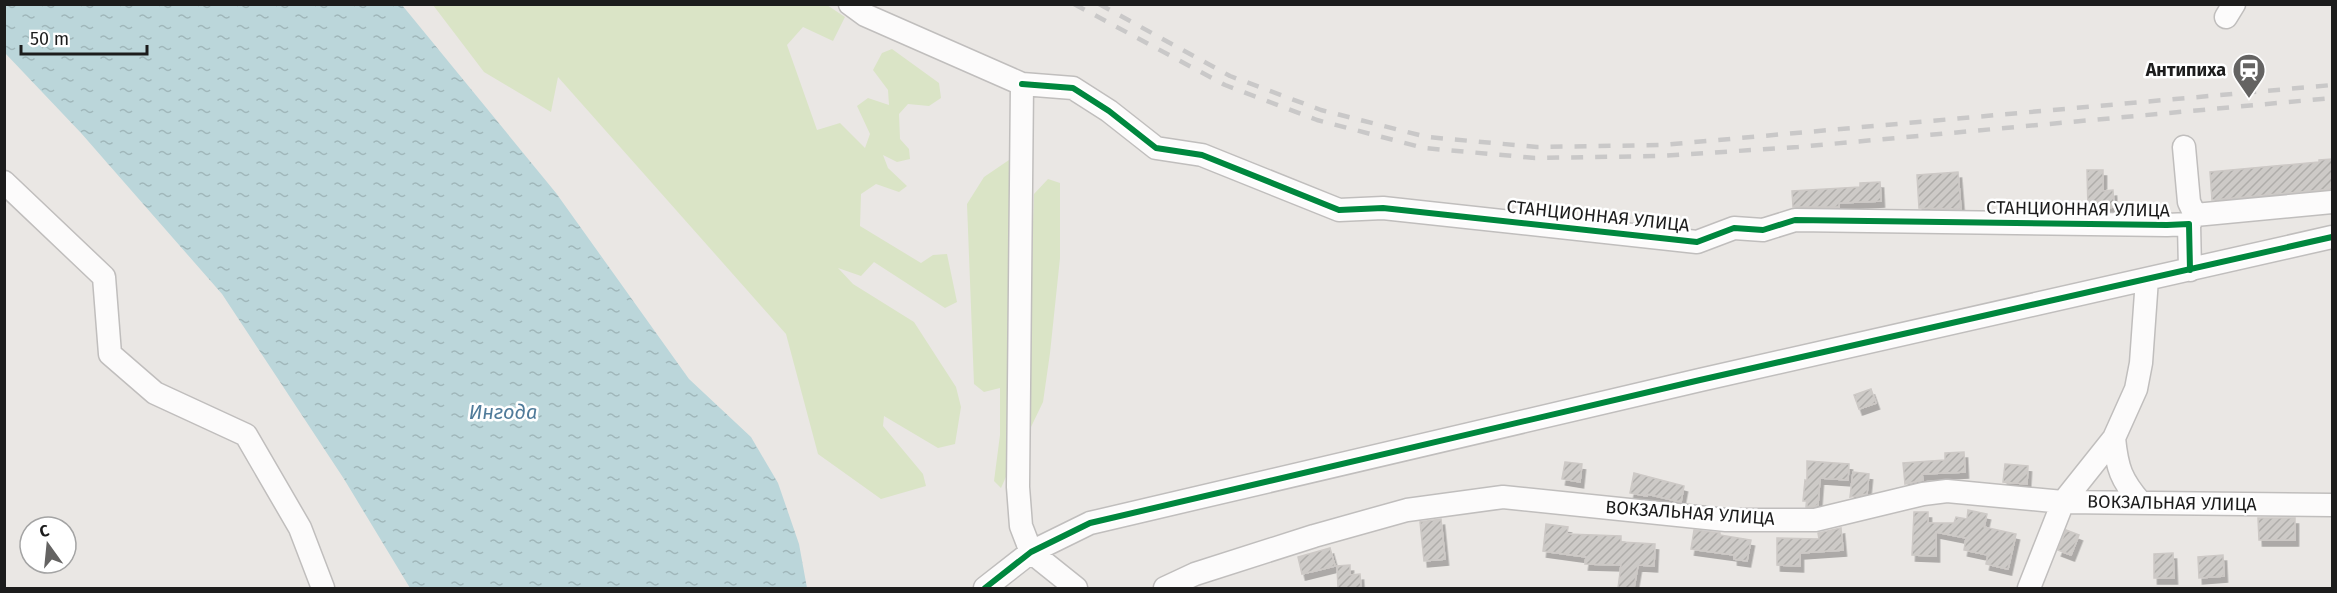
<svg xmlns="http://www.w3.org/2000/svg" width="2337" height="593" font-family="'Fira Sans',sans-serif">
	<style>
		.grass { fill: #dae4c6 }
		.water { fill: url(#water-ripples) }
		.building { fill: url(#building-hatch); stroke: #cdc9c6; stroke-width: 1.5; filter: url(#shadow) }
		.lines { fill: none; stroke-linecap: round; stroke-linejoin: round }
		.minor-casing { stroke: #c0bebd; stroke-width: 25 }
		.minor { stroke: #fcfbfb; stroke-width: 22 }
		.rail { stroke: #c9c8c8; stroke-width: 4.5; stroke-dasharray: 12 12; stroke-linecap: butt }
		.cycleway-casing { stroke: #fff; stroke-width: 10 }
		.cycleway { stroke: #00873e; stroke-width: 6 }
		.labels { text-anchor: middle; stroke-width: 5; stroke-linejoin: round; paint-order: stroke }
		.poi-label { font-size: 18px; font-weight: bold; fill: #1c1c1c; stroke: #fff; text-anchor: end }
		.street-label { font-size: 18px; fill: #1c1c1c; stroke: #fff }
		.water-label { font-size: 20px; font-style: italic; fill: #507b9a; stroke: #fff }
	</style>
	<defs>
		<pattern id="water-ripples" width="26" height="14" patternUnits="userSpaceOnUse" patternTransform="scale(1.5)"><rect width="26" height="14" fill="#bbd6da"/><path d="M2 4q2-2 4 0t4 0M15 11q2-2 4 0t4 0" fill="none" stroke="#a0b7ba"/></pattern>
		<pattern id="building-hatch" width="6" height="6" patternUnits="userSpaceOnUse" patternTransform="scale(1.5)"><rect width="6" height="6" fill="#cdcac7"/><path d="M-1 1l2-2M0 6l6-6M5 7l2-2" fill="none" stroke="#afadaa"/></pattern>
		<filter id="shadow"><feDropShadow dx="3.5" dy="6" stdDeviation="0" flood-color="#0004"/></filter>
	</defs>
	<rect width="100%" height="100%" fill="#eae7e4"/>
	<!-- grass -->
	<path class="grass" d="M433,5h394l18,12 -12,24 -30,-14 -16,18 30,85 23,-7 25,25 5,-14 -13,-28 11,-8 21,7 -1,-15 -15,-20 9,-17 10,-4 47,34 2,15 -12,8 -21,-2 -9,10 1,25 9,10 1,10 -13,3 -14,-7 5,13 19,18 -8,6 -23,-8 -15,10 -1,32 61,37 12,-8 14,-1 10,48 -12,6 -71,-46 -13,14 -23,-8 15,16 61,38 42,65 5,20 -6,37 -17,4 -54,-32 -1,10 40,48 3,12 -45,13 -63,-45 -32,-120 -228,-257 -7,35 -67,-40z
		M1009,160l4,15 -4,295 -8,18 -7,-7 6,-46v-47l-16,4 -10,-8 -7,-180 17,-27z
		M1048,179l12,4v75l-10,95 -7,49 -12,25 -4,-29 7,-204z"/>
	<!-- water -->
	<path class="water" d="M5,4l397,1 154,188 133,186 62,58 27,46 21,61 8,44h-397l-66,-109 -122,-185 -141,-161 -76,-80z"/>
	<!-- building -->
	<path class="building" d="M2332,159v30l-120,11 -2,-28 109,-10v-2z
		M2087,170h16v21l10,-1 1,17 -8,1v3l-18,-1z
		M1958,172l3,37 -42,-1 -2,-33z
		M1880,182l1,19 -42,2v4h-46l-1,-16 68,-4v-4z
		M1871,389l5,14 -17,6 -5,-14z
		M1964,452l1,20 -43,2 1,6 -18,4 -2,-21 42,-3v-7z
		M1807,461l42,3 -1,16 -28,-2 -2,27 -5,2h-6v-6h-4l2,-21 2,1z
		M1565,462l17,2 -2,18 -18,-3z
		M2005,464l23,2 -1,18 -24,-2z
		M1853,472l16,2 -2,20 -17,3z
		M1634,473l50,13 -3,16 -34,-8v2l-17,-3z
		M1968,510l19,4 -3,13 32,7 -8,35 -22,-5 2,-9 -24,-5 2,-12 -30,-6v24l-24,-1 2,-43h14v11h26l2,-6 11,2z
		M2258,518h37v22h-36z
		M1441,519l4,40 -21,2 -4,-39z
		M1546,524l22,3 -1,7 54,2v6l34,2 -1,22 -16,-1 -4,23h-16l3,-23 -36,-1 1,-7 -43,-6z
		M1841,528l2,22 -43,3v13l-23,-1v-27l42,1 -1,-6z
		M1694,530l26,3v2l31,5 -4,21 -13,-2v-4l-43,-6z
		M2066,530l13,5 -8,20 -13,-5z
		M1330,548l5,18 -33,8 -4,-17z
		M2173,553l1,25h-20v-24z
		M2223,555l1,21 -25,2 -1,-21z
		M1350,565v10l10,-1 1,14h-23l-1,-22z"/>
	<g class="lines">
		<defs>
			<path id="minor" d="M850,4l15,11 157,69 -4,403 3,39 10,26 45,36
				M2226,17l8,-13
				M1022,84l51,4 36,23 47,37 46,7 137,55 44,-2 314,34 37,-14 29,2 32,-10 372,5 22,-1 1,46
				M2184,147l5,55 6,13 -6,9
				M4,182l100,95 6,77 45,39 91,42 54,93 23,60
				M2195,215l137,-13
				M2114,438c3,30 7,42 27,65
				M985,588l46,-36 59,-29 610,-143 632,-143
				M1165,588l30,-14 119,-38 93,-26 96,-13 223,23h89l108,-26 24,-3 116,11 269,3
				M2029,588l34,-86 51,-64 22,-49 5,-26 6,-84"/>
		</defs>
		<!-- minor casing -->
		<use href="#minor" class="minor-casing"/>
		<!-- minor -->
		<use href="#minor" class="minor"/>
		<!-- rail -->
		<path class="rail" d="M1074,4l151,81 92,35 107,28 111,10 126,-2 137,-9 534,-49
			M1099,4l131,72 91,34 106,27 110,10 125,-2 670,-60"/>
		<defs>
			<path id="cycleway" d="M1022,84l51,4 36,23 47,37 46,7 137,55 44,-2 314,34 37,-14 29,2 32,-10 372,5 22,-1 1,46
				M985,588l46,-36 59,-29 610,-143 632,-143"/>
		</defs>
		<!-- cycleway casing -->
		<use href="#cycleway" class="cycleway-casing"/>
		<!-- cycleway -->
		<use href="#cycleway" class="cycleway"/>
	</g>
	<!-- icons -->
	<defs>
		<symbol id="station-pin" viewBox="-11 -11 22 30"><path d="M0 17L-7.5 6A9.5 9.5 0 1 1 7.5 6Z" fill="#646362" stroke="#fff"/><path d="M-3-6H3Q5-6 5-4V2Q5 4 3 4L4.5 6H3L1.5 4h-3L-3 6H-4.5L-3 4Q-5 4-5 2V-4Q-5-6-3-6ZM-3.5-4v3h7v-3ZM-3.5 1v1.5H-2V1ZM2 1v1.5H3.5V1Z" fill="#fff"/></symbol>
	</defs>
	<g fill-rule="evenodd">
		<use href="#station-pin" x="2230" y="51" width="38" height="52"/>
	</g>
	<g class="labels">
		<!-- poi labels -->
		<g class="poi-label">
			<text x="2226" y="76">Антипиха</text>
		</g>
		<!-- street labels -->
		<g class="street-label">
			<text transform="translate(2078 209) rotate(1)" y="6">СТАНЦИОННАЯ УЛИЦА</text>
			<text transform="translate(1598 216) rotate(6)" y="6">СТАНЦИОННАЯ УЛИЦА</text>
			<text transform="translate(2172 503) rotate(1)" y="6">ВОКЗАЛЬНАЯ УЛИЦА</text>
			<text transform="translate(1690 513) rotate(4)" y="6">ВОКЗАЛЬНАЯ УЛИЦА</text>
		</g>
		<!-- water labels -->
		<g class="water-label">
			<text x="503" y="419">Ингода</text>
		</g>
	</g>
	<!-- border -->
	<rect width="2337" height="593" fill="none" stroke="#1c1c1c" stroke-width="12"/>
	<!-- north arrow -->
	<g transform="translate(48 545) rotate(345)"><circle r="28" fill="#ffffff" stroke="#a4a4a4" stroke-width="1.5"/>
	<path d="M0-4.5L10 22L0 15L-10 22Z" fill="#646362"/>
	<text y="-9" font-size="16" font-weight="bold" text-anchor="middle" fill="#1c1c1c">С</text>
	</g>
	<!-- scale -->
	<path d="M21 45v9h126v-9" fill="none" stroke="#1c1c1c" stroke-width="3"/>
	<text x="30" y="45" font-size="18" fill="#1c1c1c" stroke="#ffffff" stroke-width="4.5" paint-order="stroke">50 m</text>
</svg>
